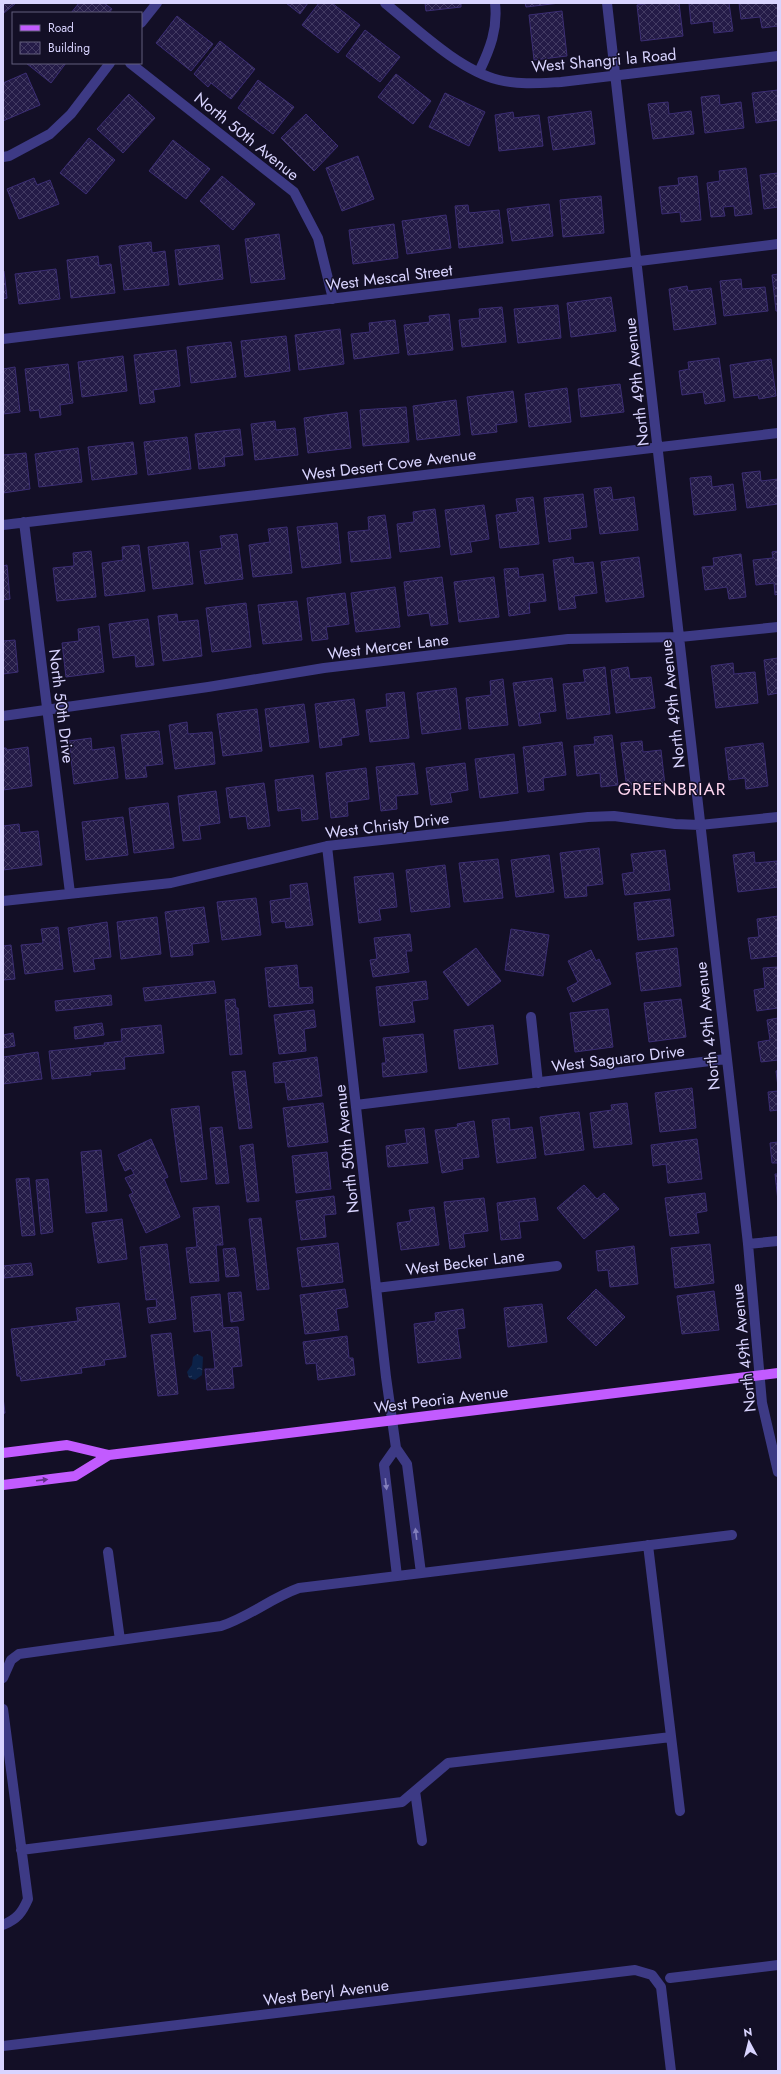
<svg xmlns="http://www.w3.org/2000/svg" width="781" height="2074" font-family="Jost,sans-serif">
	<style>
		.water { fill: url(#water-ripples) }
		.building { fill: url(#building-cross-hatch); stroke: #3b2d73 }
		.lines { fill: none; stroke-linecap: round; stroke-linejoin: round }
		.minor { stroke: #3d3a85; stroke-width: 10 }
		.major { stroke: #c25bff; stroke-width: 10 }
		.oneway { fill: #623188 }
		.oneway2 { fill: #837fbc }
		.labels { text-anchor: middle; stroke-width: 3; stroke-linejoin: round; paint-order: stroke }
		.street-label { font-size: 16px; fill: #d9d4ff; stroke: #130f26 }
		.neighbourhood-label { font-size: 17px; letter-spacing: 1px; fill: #ffd6f0; stroke: #130f26 }
	</style>
	<defs>
		<pattern id="water-ripples" width="26" height="14" patternUnits="userSpaceOnUse"><rect width="26" height="14" fill="#0c2248"/><path d="M2 4q2-2 4 0t4 0M15 11q2-2 4 0t4 0" fill="none" stroke="#2f4163"/></pattern>
		<pattern id="building-cross-hatch" width="8" height="8" patternUnits="userSpaceOnUse"><rect width="8" height="8" fill="#241b47"/><path d="M0 0l8 8M0 8l8-8" fill="none" stroke="#433b63"/></pattern>
	</defs>
	<rect width="100%" height="100%" fill="#130f26"/>
	<!-- water -->
	<path class="water" d="M197,1354l6,3 -1,18 -7,5 -6,-2 -2,-6 5,-7 1,-8z"/>
	<!-- building -->
	<path class="building" d="M3,3h13l-12,10z
		M79,3h25l8,6 -3,4h-38z
		M286,3h22l-8,11z
		M319,3h13l28,22 -22,28 -36,-28z
		M425,3h36v4l-35,4z
		M525,3h35l-34,4z
		M650,3h29l4,33 -42,5 -4,-36z
		M689,3h40l4,28 -19,2 -1,-12 -22,3z
		M739,3h39v23l-16,2 -2,-11 -19,2z
		M562,11l5,45 -33,4 -5,-45z
		M177,16l36,28 -22,27 -35,-28z
		M365,30l35,27 -20,25 -34,-26z
		M220,41l35,28 -24,30 -20,-16 -3,4 -14,-13z
		M26,63h40l-15,20z
		M26,73l14,32 -37,16v-38z
		M396,74l35,27 -18,23 -35,-27z
		M258,80l36,27 -21,27 -35,-26z
		M778,90v30l-22,3 -4,-30z
		M445,93l40,19 -16,34 -40,-19z
		M129,94l26,24 -32,35 -26,-24z
		M719,95l1,10 21,-3 3,26 -39,5 -4,-36z
		M668,102l1,12 22,-3 3,23 -41,5 -5,-35z
		M591,111l4,33 -42,6 -5,-33z
		M513,112l1,6 25,-3 4,31 -44,5 -4,-36z
		M306,114l32,32 -24,25 -33,-33z
		M89,138l26,22 -29,34 -26,-21z
		M173,140l37,29 -24,30 -37,-28z
		M358,156l16,43 -32,12 -16,-43z
		M746,168l6,46 -17,2 -1,-10 -11,1 2,9 -14,1 -4,-34 13,-2 -1,-10z
		M778,173v34l-14,2 -4,-34z
		M222,176l33,28 -22,26 -33,-29z
		M697,176l4,44 -20,2 -1,-10 -18,2 -3,-27 20,-2 -1,-7z
		M34,178l3,7 13,-5 9,24 -40,15 -12,-30z
		M601,196l3,37 -41,4 -3,-37z
		M549,204l4,32 -41,5 -5,-32z
		M468,205l1,8 30,-3 4,33 -44,5 -4,-42z
		M446,215l5,33 -44,6 -5,-33z
		M394,224l4,34 -45,6 -4,-34z
		M279,234l6,45 -34,4 -6,-44z
		M151,242l1,11 13,-2 4,34 -45,5 -5,-44z
		M219,245l4,34 -44,6 -4,-35z
		M98,256l1,10 12,-2 4,29 -44,5 -4,-38z
		M56,269l4,30 -41,5 -4,-30z
		M4,271l3,27 -4,1v-27z
		M778,274v37h-2l-4,-36z
		M741,279l1,10 23,-2 3,24 -44,5 -4,-35z
		M687,286l1,5 23,-3 5,36 -42,6 -5,-41z
		M611,297l5,34 -45,6 -4,-34z
		M558,305l3,33 -43,5 -4,-34z
		M502,307l4,35 -44,5 -3,-27 21,-2 -1,-9z
		M449,314l4,36 -45,5 -4,-30 26,-3 -1,-6z
		M395,320l4,33 -45,6 -3,-25 19,-2 -1,-9z
		M340,329l4,35 -45,6 -4,-35z
		M286,336l4,35 -45,6 -4,-36z
		M231,342l5,35 -45,6 -4,-36z
		M176,350l4,36 -27,4 2,12 -15,2 -6,-49z
		M123,356l4,35 -45,6 -4,-35z
		M719,358l6,43 -20,3 -2,-12 -21,3 -3,-24 10,-2 -1,-7z
		M771,359l5,37 -17,3 -1,-4 -24,3 -4,-33z
		M68,364l5,39 -13,2 1,10 -21,3 -1,-8 -9,1 -5,-42z
		M15,367l5,45 -17,2v-45z
		M620,384l4,28 -43,5 -3,-28z
		M567,388l4,34 -42,5 -4,-33z
		M513,391l4,31 -21,3 1,7 -25,3 -5,-38z
		M456,400l4,35 -43,5 -4,-34z
		M406,407l3,35 -46,4 -3,-36z
		M347,412l4,36 -43,5 -4,-35z
		M275,421l1,9 19,-2 3,27 -43,5 -4,-36z
		M240,429l3,26 -19,2 1,9 -26,3 -4,-35z
		M187,437l4,32 -43,6 -4,-33z
		M133,442l4,32 -45,6 -4,-33z
		M78,448l4,34 -43,5 -4,-33z
		M26,453l4,36 -27,4v-38z
		M760,471l1,10 17,-2v25l-31,4 -5,-35z
		M711,476l1,11 21,-3 3,26 -42,5 -4,-37z
		M611,487l2,13 21,-3 4,33 -38,4 -6,-45z
		M583,494l4,33 -17,2 1,10 -22,3 -5,-44z
		M533,497l6,47 -39,4 -4,-33 22,-3 -2,-13z
		M484,505l5,34 -19,3 2,10 -21,3 -6,-45z
		M435,509l5,38 -40,5 -3,-28 17,-2 -1,-10z
		M385,515l6,43 -40,4 -3,-30 21,-2 -1,-13z
		M337,523l4,40 -39,5 -5,-41z
		M287,527l5,46 -39,4 -4,-32 21,-3 -2,-13z
		M237,534l6,45 -38,5 -5,-33 22,-3 -2,-12z
		M188,542l5,42 -40,5 -5,-42z
		M139,545l6,46 -40,5 -3,-33 21,-3 -1,-13z
		M91,551l5,46 -39,4 -4,-33 21,-2 -1,-13z
		M778,551v43l-3,1 -1,-12 -18,2 -3,-25 20,-2 -1,-6z
		M741,554l5,43 -17,2 -2,-12 -22,3 -3,-23 12,-1 -1,-8z
		M573,557l1,7 19,-2 4,31 -23,3 2,12 -17,2 -6,-50z
		M639,557l5,40 -38,5 -5,-40z
		M7,565l3,34 -7,1v-34z
		M518,568l1,9 24,-3 3,27 -17,2 1,10 -21,3 -5,-47z
		M442,577l6,47 -17,2 -2,-13 -21,3 -4,-34z
		M494,577l5,40 -40,5 -5,-40z
		M395,587l5,40 -44,5 -5,-39z
		M345,593l4,31 -23,3 2,12 -16,2 -5,-43z
		M297,601l5,39 -39,4 -5,-39z
		M246,603l5,44 -39,5 -6,-44z
		M177,614l1,8 20,-2 4,36 -39,5 -5,-45z
		M148,619l6,46 -18,2 -1,-12 -22,3 -4,-34z
		M99,626l5,46 -38,5 -4,-34 17,-2 -1,-12z
		M15,640l3,32 -15,2v-33z
		M778,658v35l-10,2 -4,-35z
		M733,663l1,11 21,-2 3,31 -42,5 -5,-42z
		M605,667l5,47 -43,5 -4,-35 22,-2 -2,-12z
		M628,667l2,12 21,-2 4,31 -39,5 -5,-43z
		M552,678l4,33 -17,2 2,10 -22,3 -6,-43z
		M503,679l5,46 -39,4 -3,-31 25,-3 -1,-14z
		M456,688l5,41 -39,5 -5,-41z
		M404,692l5,46 -39,4 -4,-32 21,-3 -1,-13z
		M354,699l5,36 -18,3 1,7 -22,3 -5,-44z
		M304,704l5,38 -39,5 -5,-38z
		M257,709l5,42 -39,5 -6,-42z
		M187,722l1,12 24,-2 3,32 -40,5 -6,-44z
		M159,731l4,33 -18,2 2,11 -21,2 -5,-44z
		M612,735l6,50 -17,2 -1,-14 -23,3 -3,-30 21,-2 -1,-7z
		M91,738l1,12 22,-3 4,31 -44,6 -5,-43z
		M642,741l1,11 18,-2 4,35 -38,4 -6,-46z
		M562,742l4,33 -23,3 1,12 -16,2 -5,-45z
		M763,743l5,43 -22,3 -1,-11 -16,2 -4,-32z
		M28,747l4,39 -29,4v-42h3l1,2z
		M514,754l4,39 -38,5 -5,-39z
		M414,763l4,31 -22,2 1,13 -16,2 -5,-44z
		M465,763l3,27 -18,3 2,9 -21,3 -5,-37z
		M366,768l3,31 -22,3 1,14 -17,2 -5,-45z
		M313,775l5,44 -16,2 -1,-13 -23,3 -3,-31z
		M264,783l6,43 -22,3 -2,-13 -16,2 -4,-30z
		M216,791l4,32 -21,3 2,13 -18,2 -5,-45z
		M168,803l6,45 -40,5 -5,-45z
		M123,817l5,38 -42,5 -4,-38z
		M19,824l1,9 18,-2 4,34 -39,5v-44z
		M599,848l4,36 -17,2 1,10 -22,2 -5,-45z
		M665,850l5,40 -45,5 -3,-21 12,-2 -3,-18z
		M754,852l1,11 22,-2 1,26 -40,5 -5,-37z
		M549,855l5,37 -38,5 -5,-37z
		M498,859l5,39 -39,4 -5,-39z
		M445,865l5,42 -39,5 -5,-42z
		M393,873l4,34 -18,2 2,11 -22,3 -5,-46z
		M307,883l6,42 -27,3 -1,-7 -13,2 -2,-22 21,-3 -1,-13z
		M256,898l5,37 -39,5 -5,-38z
		M670,899l4,37 -36,4 -4,-37z
		M204,907l5,35 -17,2 1,11 -22,2 -6,-45z
		M778,916v40l-27,3 -3,-21 11,-1 -2,-18z
		M157,917l4,37 -40,5 -4,-37z
		M107,922l4,35 -18,2 2,10 -21,3 -6,-44z
		M58,927l5,42 -38,5 -4,-29 22,-2 -2,-14z
		M511,929l38,6 -6,41 -38,-6z
		M410,934l2,17h-6l3,21 -36,5 -3,-17 7,-1 -3,-21z
		M11,945l4,34 -12,1v-34z
		M476,948l25,33 -33,25 -25,-34z
		M677,948l4,38 -40,5 -5,-38z
		M591,950l5,11 3,-2 12,25 -38,18 -6,-14 11,-6 -10,-21z
		M297,965l2,23 13,-1 1,16 -44,4 -4,-39z
		M778,967v41l-21,3 -3,-21 11,-2 -2,-20z
		M214,981l2,12 -71,8 -2,-13z
		M426,981l2,18 -16,2 3,21 -35,4 -4,-39z
		M111,995l1,10 -56,6 -1,-10z
		M235,999l1,9h2l4,46 -12,1 -5,-55z
		M681,999l5,38 -37,5 -5,-39z
		M608,1009l5,38 -38,5 -5,-39z
		M314,1010l2,17 -12,2 2,22 -27,3 -5,-39z
		M778,1018v42l-17,2 -3,-20 12,-2 -3,-20z
		M102,1023l2,12 -29,4 -1,-12z
		M161,1025l3,28 -40,4 1,12 -35,3 1,3 -39,4 -3,-28 56,-6 -1,-2 18,-2 -1,-12z
		M493,1025l5,39 -39,5 -5,-39z
		M13,1033l2,13 -12,2v-13z
		M423,1034l4,38 -44,5 -1,-14h4l-3,-25z
		M38,1052l4,27 -39,5v-27z
		M317,1057l5,39 -34,4 -3,-18 -10,1 -2,-20z
		M778,1070v17l-2,-16z
		M245,1071l7,57 -13,1 -7,-57z
		M692,1088l4,40 -36,4 -5,-39z
		M778,1091v19l-8,1 -2,-19z
		M323,1103l5,39 -40,5 -5,-39z
		M627,1103l5,41 -38,4 -4,-35 22,-3 -1,-5z
		M199,1106l8,73 -26,3 -10,-73z
		M579,1112l5,38 -39,5 -5,-38z
		M509,1118l1,12 22,-3 4,31 -39,5 -5,-43z
		M474,1121l5,36 -17,2 1,10 -21,4 -7,-43 23,-3 -1,-3z
		M222,1127l7,56 -13,1 -6,-56z
		M424,1128l4,35 -40,4 -2,-21 21,-3 -2,-13z
		M151,1139l17,38 -4,2 16,38 -34,16 -17,-38 4,-2 -8,-15 9,-4 -3,-6 -6,3 -7,-16z
		M697,1139l5,40 -34,4 -2,-19 -13,2 -2,-21z
		M778,1142v21h-6l-2,-20z
		M253,1144l6,57 -12,1 -7,-56z
		M101,1150l6,61 -21,2 -5,-61z
		M327,1152l4,37 -35,4 -4,-37z
		M775,1174h3v27z
		M29,1178l6,57 -13,1 -6,-57z
		M48,1179l5,53 -12,2 -5,-54z
		M584,1185l13,14 7,-6 15,16 -35,30 -27,-31z
		M705,1193l2,18 -11,2 3,20 -29,3 -5,-38z
		M334,1196l2,18 -12,1 2,22 -25,3 -5,-39z
		M484,1198l4,33 -25,3 2,13 -15,2 -6,-47z
		M535,1198l3,22 -19,2 2,16 -20,2 -4,-37z
		M219,1206l4,39h-7l3,36 -29,2 -4,-35 11,-1 -4,-39z
		M434,1207l5,38 -38,5 -4,-27 14,-2 -2,-11z
		M261,1218l8,71 -12,1 -8,-71z
		M122,1219l5,40 -29,4 -6,-40z
		M338,1243l5,39 -41,5 -5,-39z
		M167,1244l9,75 -27,4 -2,-15 10,-1 -1,-8 -10,1 -6,-53z
		M710,1244l4,39 -39,5 -4,-40z
		M634,1246l4,38 -28,3 -2,-17 -10,1 -2,-20z
		M235,1248l4,28 -13,1 -3,-28z
		M31,1263l2,12 -29,3 -1,-12z
		M345,1289l3,18 -12,2 3,21 -34,4 -5,-39z
		M596,1289l29,28 -29,29 -29,-28z
		M714,1291l5,39 -37,4 -5,-38z
		M241,1292l3,28 -13,2 -3,-29z
		M220,1294l3,34 15,-1 4,39 -10,1 2,21 -27,2 -2,-21h10l-4,-39 -17,2 -3,-35z
		M119,1303l7,54 -22,3 1,5 -24,3 1,5 -61,8 -1,-5h-3l-6,-47 67,-8 -2,-13z
		M542,1304l5,38 -39,5 -4,-39z
		M463,1309l2,19 -8,1 4,29 -43,5 -4,-39 22,-3 -1,-8z
		M171,1333l7,61 -20,2 -7,-61z
		M347,1336l2,22h4l2,17 -37,5 -2,-17 -10,1 -3,-22z
		M3,1397l2,16 -2,1z"/>
	<g class="lines">
		<!-- minor -->
		<path class="minor" d="M385,3c32,26 74,67 114,77 20,5 42,3 62,2l217,-26
			M607,3l141,1241 14,159 16,69
			M141,23l16,-20
			M130,63l164,129 24,46 15,61
			M479,72c11,-23 19,-43 16,-69
			M3,157l6,-1 41,-22 21,-20 39,-51
			M3,339l775,-95
			M24,522l46,371
			M3,525l775,-92
			M3,716l205,-29 116,-19 244,-29 112,-2 98,-10
			M327,846l59,531 10,71 11,16 14,109
			M3,901l168,-18 156,-37 261,-29 26,-1 61,8 25,1 78,-8
			M531,1017l7,66
			M356,1105l370,-46
			M748,1244l30,-3
			M376,1288l181,-22
			M396,1448l-12,17 13,111
			M648,1545l32,266
			M108,1552l12,88
			M3,1678l8,-18 8,-6 202,-28c28,-9 50,-28 78,-38l433,-53
			M3,1709l25,190c-6,14 -11,20 -25,26
			M415,1791l7,50
			M21,1850l381,-48 46,-39 223,-26
			M670,1978l108,-13
			M3,2046l632,-76 17,5 9,12 10,84"/>
		<!-- major -->
		<path class="major" d="M3,1453l64,-8 42,10 669,-82
			M3,1485l72,-9 34,-21"/>
	</g>
	<!-- one-way arrows -->
	<defs><path id="oneway-solid" d="M-6-.8H1V-3.2L6.5 0L1 3.2V.8H-6Z"/></defs>
	<use class="oneway" href="#oneway-solid" transform="translate(42 1480) rotate(-7)"/>
	<g class="oneway2">
		<use href="#oneway-solid" transform="translate(386 1484) rotate(83)"/>
		<use href="#oneway-solid" transform="translate(416 1534) rotate(-97)"/>
	</g>
	<g class="labels">
		<!-- street labels -->
		<g class="street-label">
			<text transform="translate(604 60) rotate(-5)" y="6">West Shangri la Road</text>
			<text transform="translate(247 136) rotate(39)" y="6">North 50th Avenue</text>
			<text transform="translate(389 277) rotate(-7)" y="6">West Mescal Street</text>
			<text transform="translate(636 382) rotate(-96)" y="6">North 49th Avenue</text>
			<text transform="translate(389 464) rotate(-7)" y="6">West Desert Cove Avenue</text>
			<text transform="translate(388 646) rotate(-7)" y="6">West Mercer Lane</text>
			<text transform="translate(672 704) rotate(-96)" y="6">North 49th Avenue</text>
			<text transform="translate(62 706) rotate(83)" y="6">North 50th Drive</text>
			<text transform="translate(387 825) rotate(-7)" y="6">West Christy Drive</text>
			<text transform="translate(707 1026) rotate(-96)" y="6">North 49th Avenue</text>
			<text transform="translate(618 1058) rotate(-7)" y="6">West Saguaro Drive</text>
			<text transform="translate(346 1149) rotate(-96)" y="6">North 50th Avenue</text>
			<text transform="translate(465 1262) rotate(-7)" y="6">West Becker Lane</text>
			<text transform="translate(743 1348) rotate(-96)" y="6">North 49th Avenue</text>
			<text transform="translate(441 1399) rotate(-7)" y="6">West Peoria Avenue</text>
			<text transform="translate(326 1992) rotate(-7)" y="6">West Beryl Avenue</text>
		</g>
		<!-- neighbourhood labels -->
		<g class="neighbourhood-label">
			<text x="672" y="795">GREENBRIAR</text>
		</g>
	</g>
	<!-- border -->
	<rect width="781" height="2074" fill="none" stroke="#d9d4ff" stroke-width="8"/>
	<!-- legend -->
	<rect x="12" y="12" width="130" height="52" fill="#130f26" stroke="#625e7d"/>
	<rect x="20" y="25" width="20" height="6" fill="#c25bff" stroke="#625e7d"/>
	<text x="48" y="32" font-size="12" fill="#d9d4ff">Road</text>
	<rect x="20" y="42" width="20" height="12" fill="url(#building-cross-hatch)" stroke="#625e7d"/>
	<text x="48" y="52" font-size="12" fill="#d9d4ff">Building</text>
	<!-- north arrow -->
	<g transform="translate(749 2042) rotate(353)" stroke="#130f26" stroke-width="3" paint-order="stroke">
	<path d="M0-3L7 15L0 10L-7 15Z" fill="#d9d4ff"/>
	<text y="-6" font-size="11" font-weight="bold" text-anchor="middle" fill="#d9d4ff">N</text>
	</g>
</svg>
